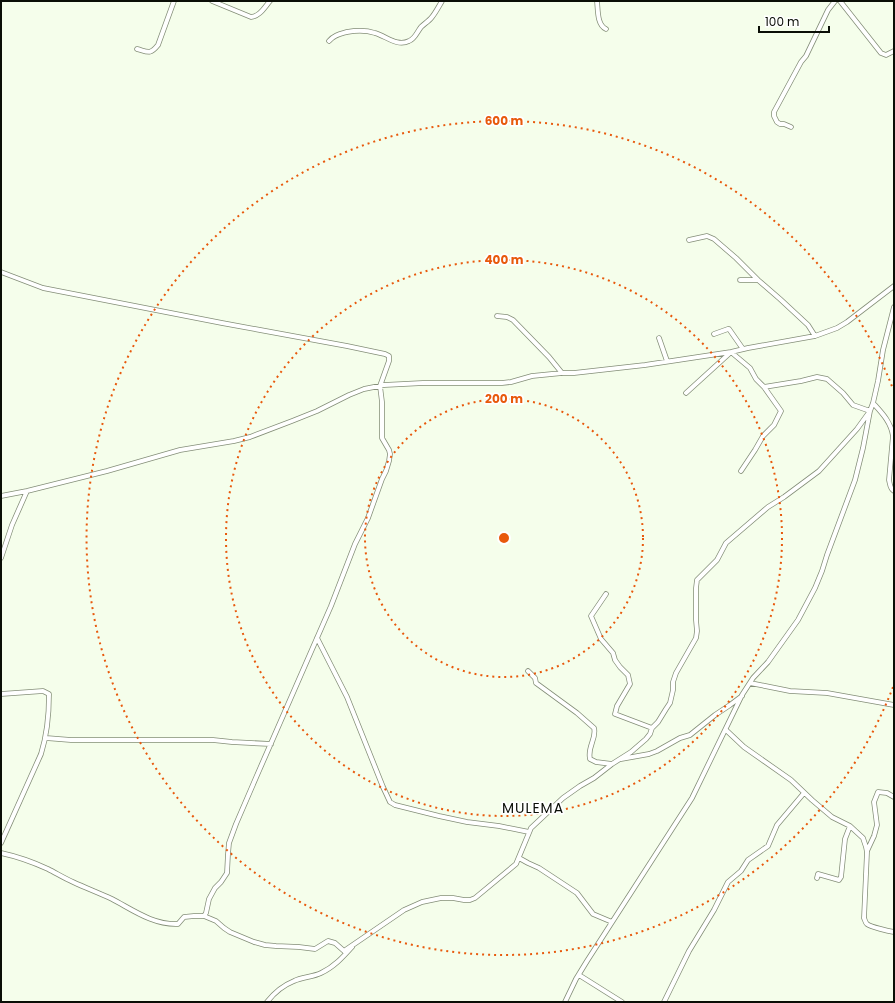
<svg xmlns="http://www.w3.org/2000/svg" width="895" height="1003" font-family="Poppins,sans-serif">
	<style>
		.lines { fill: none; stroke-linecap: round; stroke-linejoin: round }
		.street-casing { stroke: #848e78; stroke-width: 5.5 }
		.street { stroke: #fff; stroke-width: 4 }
		.ring { fill: none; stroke: #e8590c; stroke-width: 2; stroke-dasharray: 2 4 }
		.labels { text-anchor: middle; stroke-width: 3.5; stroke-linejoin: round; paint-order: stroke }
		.quarter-label { font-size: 14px; letter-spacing: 1px; fill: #0a0e06; stroke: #fff }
		.centre { fill: #e8590c; stroke: #fff; stroke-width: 2 }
		.ring-label { font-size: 12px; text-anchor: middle; font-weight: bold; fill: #e8590c; stroke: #fff; stroke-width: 3.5; stroke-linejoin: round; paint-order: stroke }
	</style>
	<rect width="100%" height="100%" fill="#f5feeb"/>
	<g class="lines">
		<defs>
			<path id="street" d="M212,1l39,16c9,-1 13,-9 19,-16
				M597,1c1,9 0,24 9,28
				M840,1l41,52 5,2 8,-4
				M329,41c5,-6 11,-7 18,-9 10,-2 19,-2 28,1 11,3 22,14 34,8 6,-2 8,-9 12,-14 3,-3 8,-6 11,-10 4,-5 7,-11 10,-16
				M137,49c11,3 13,6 21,-4l16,-44
				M791,127l-7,-3h-4l-3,-2 -3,-6v-4l27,-50 5,-6 22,-46 7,-9
				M689,240l18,-4 7,3 22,19 22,22 22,19 28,26 7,11
				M1,272l42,16 179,35 125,23 38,8 4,2v5l-9,25 2,16v36l7,12 1,4 -1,7 -3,10 -4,8 -14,39 -13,26 -24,62 -73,167 -22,51 -7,19 -1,11 -1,19 -6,9 -6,6 -6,11 -3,14 -2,3
				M740,280h17
				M497,316l10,1 6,3 36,37 13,16
				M714,334l14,-5h1l14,20
				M659,338l8,23
				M873,403c9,10 18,19 20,33l-4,44c1,4 1,9 5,11
				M741,471l14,-21 8,-14 11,-11 7,-14 -17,-24
				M1,496l26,-5 80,-20 73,-21 54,-9 16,-4 42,-16 25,-10 32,-16 15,-6 20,-4 39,-2h79l9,-1 21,-6 30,-3h12l71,-8 86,-13 17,-4 67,-12 22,-8 10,-6 47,-36
				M1,558l11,-33 15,-34
				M606,594l-15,22 10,23 12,14 2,7 5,7 8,8 2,9 -13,22 -2,8 37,14
				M317,638l30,59 36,90 7,15 5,3 44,11 28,6 32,4 30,6
				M528,671l7,7 1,5 41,30 17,15c3,10 -7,19 -4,31l6,3 16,2
				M750,683l40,8 37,2 67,12
				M1,694l42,-3 6,3c0,20 -2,41 -8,60l-40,89
				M726,730l18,17 47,33 21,20 20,17 18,9 13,12 3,9 1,5 -3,66c1,2 1,4 3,6 4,3 21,7 27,8
				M46,738l25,2h142l19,2 39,2
				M621,759l28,-5 8,-3 23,-13 10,-3 25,-20 15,-10 12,-9
				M867,851l7,-15 3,-11 -3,-23 4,-10 9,1 7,4
				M1,853c14,3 34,10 47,16 8,4 16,9 25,13 13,6 26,11 39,17 21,11 41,26 66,25l6,-7 10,-1h10l12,5 8,7 6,4 24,10 11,3 11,1 23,1 16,2 13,-8 7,2 9,8 60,-41 18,-8 19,-4h12l11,2h6l5,-2 41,-34 15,-36 32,-30 17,-12 14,-8 18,-14 19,-12 15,-13 4,-5 2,-6 6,-6 8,-13 4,-6 3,-13v-8l3,-9 20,-35 1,-7 -1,-11v-32l1,-8 20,-20 9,-17 42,-36 16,-10 35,-26 38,-42 13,-18 -17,-6 -10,-12 -16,-14 -10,-2 -16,4 -37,6 -8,-8 -6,-11 -19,-16 -45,41
				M519,858l9,5 11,5 38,25 16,21 19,8
				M817,878l1,-4 21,6 2,-3 4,-38 5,-13
				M579,975l43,27
				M267,1002c7,-9 17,-17 27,-21 8,-4 19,-4 27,-8 13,-6 22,-16 31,-26
				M565,1002l11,-23 11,-18 105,-163 50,-103 11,-17 15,-16 30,-42 17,-32 7,-17 5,-16 28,-75 8,-32 7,-37 3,-8 5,-22 5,-31 11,-43
				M664,1002l25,-51 25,-41 14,-28 13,-11 7,-11 20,-14 9,-21 27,-32"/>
		</defs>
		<!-- street casing -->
		<use href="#street" class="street-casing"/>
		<!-- street -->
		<use href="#street" class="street"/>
	</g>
	<!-- distance rings -->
	<g class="ring">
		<circle cx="504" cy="538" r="139"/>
		<circle cx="504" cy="538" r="278"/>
		<path d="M893 687A417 417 0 1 1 893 389"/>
	</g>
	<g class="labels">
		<!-- quarter labels -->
		<g class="quarter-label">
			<text x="533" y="813">MULEMA</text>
		</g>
	</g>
	<circle cx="504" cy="538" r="6" class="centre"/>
	<g class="ring-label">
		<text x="504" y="125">600 m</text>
		<text x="504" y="264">400 m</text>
		<text x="504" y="403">200 m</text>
	</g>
	<!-- border -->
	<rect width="895" height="1003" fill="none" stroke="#0a0e06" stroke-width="4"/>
	<!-- scale -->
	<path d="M759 26v6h70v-6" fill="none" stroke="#0a0e06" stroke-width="2"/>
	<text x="765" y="26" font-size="12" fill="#0a0e06" stroke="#ffffff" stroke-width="3" paint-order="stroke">100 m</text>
</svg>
